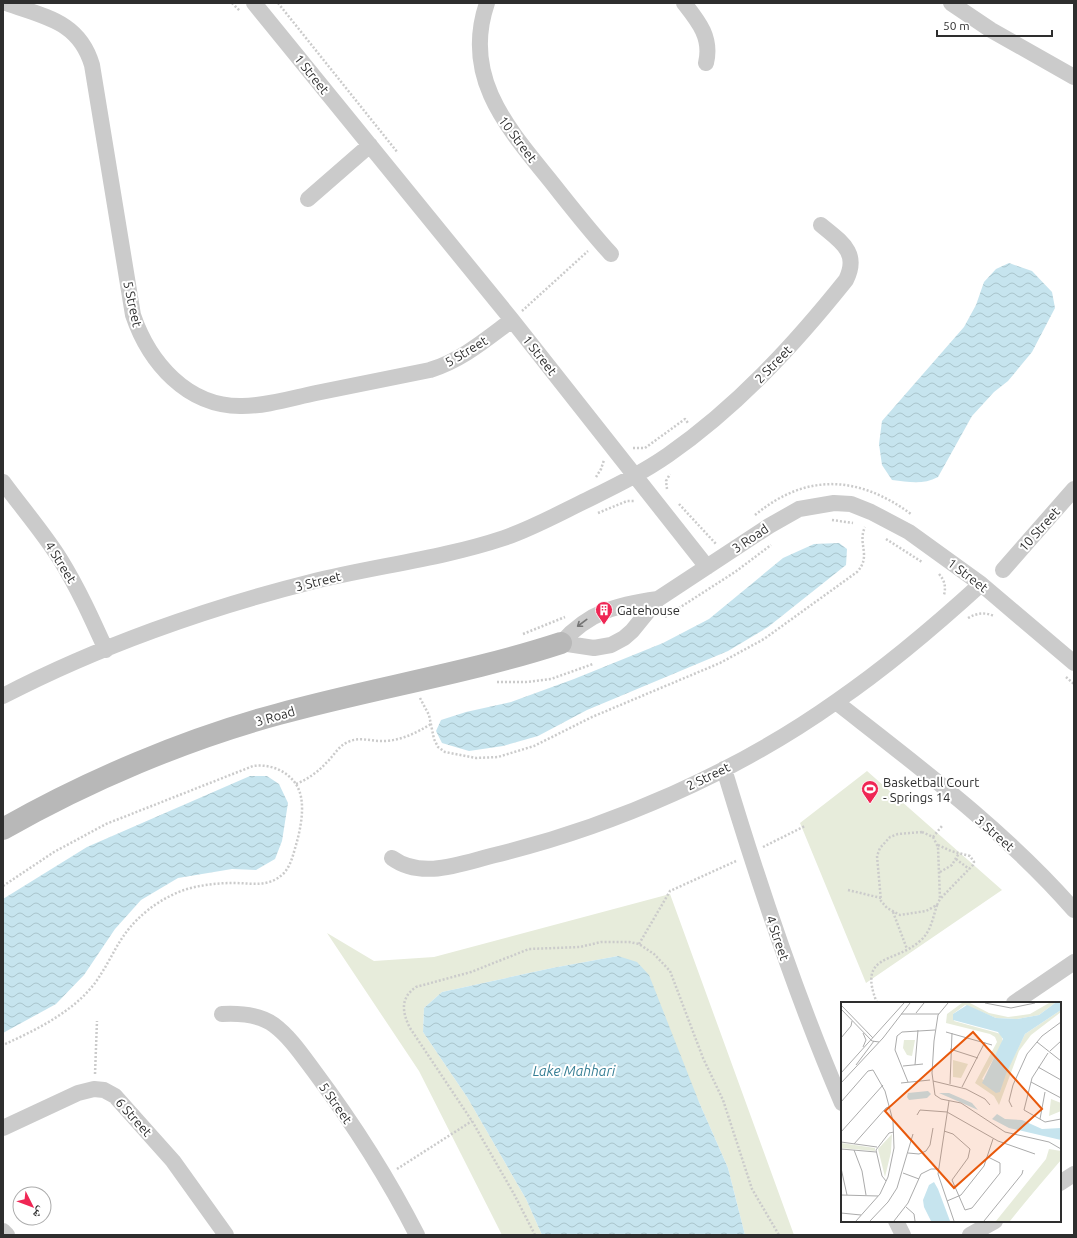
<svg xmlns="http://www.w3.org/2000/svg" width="1077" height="1238" font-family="Ubuntu,'Noto Naskh Arabic',sans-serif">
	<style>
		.park { fill: #e7ecdb }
		.water { fill: url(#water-waves) }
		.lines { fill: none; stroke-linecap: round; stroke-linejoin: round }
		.path { stroke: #cbcbcb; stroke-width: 2.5; stroke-dasharray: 2 2; stroke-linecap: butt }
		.street { stroke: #cbcbcb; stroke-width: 16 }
		.secondary { stroke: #b8b8b8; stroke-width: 22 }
		.oneway { stroke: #757575 }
		.labels { text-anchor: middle; stroke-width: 4; stroke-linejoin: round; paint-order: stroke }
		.street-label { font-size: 13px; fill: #2e2e2e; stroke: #fff }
		.poi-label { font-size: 13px; fill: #2e2e2e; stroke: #fff; text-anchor: start }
		.water-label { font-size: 14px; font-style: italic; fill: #377f95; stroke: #fff }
		.inset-road { fill: none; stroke: #ababab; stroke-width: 1 }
		.view { fill: #e8590c; fill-opacity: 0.15; stroke: #e8590c; stroke-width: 2 }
		.inset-edge { fill: none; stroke: #2e2e2e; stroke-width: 2 }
	</style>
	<defs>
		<pattern id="water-waves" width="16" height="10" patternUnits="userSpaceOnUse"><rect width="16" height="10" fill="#c6e4ee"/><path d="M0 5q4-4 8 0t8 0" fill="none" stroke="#aac4cc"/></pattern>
	</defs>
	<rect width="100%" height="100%" fill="#fff"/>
	<!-- park -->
	<path class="park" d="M867,771l135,119 -136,93 -66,-160z
		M670,894l124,341h-49l-17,-67 -29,-66 -81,-146 -66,12 -110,24 -18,16 -1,24 44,65 59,102 16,36h-40l-83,-164 -92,-138 47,28 60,-4z"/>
	<!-- water -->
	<path class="water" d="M1009,263l23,8 20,21 3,16 -23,44 -24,29 -14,11 -22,24 -34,61c-15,8 -29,5 -46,3l-10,-15 -3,-21 3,-23 82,-94 12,-22 8,-23 12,-13z
		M839,543l8,6 -1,16 -78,62 -40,24 -141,59 -49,26 -35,10 -34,5 -27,-8 -6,-12 5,-11 25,-8 45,-10 63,-23 89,-36 46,-24 74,-61 31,-14z
		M250,776h17l12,8 9,19 -6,38 -7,18 -19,11 -24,-1 -54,9 -37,22 -26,29 -31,46 -28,29 -53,29v-134l84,-52z
		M618,956l19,6 12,13 50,127 29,66 17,67h-203l-16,-36 -59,-102 -44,-65 1,-24 18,-16 110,-24z"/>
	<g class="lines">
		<!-- path -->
		<path class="path" d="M232,3l8,8
			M278,3l120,150
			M522,311l66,-60
			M633,448h12l40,-29 3,4
			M596,477l5,-8 3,-9
			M667,489l-1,-8 4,-7
			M679,504l37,40
			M598,513l29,-12h8
			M755,515c52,-43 104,-39 156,-1
			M832,520l21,3
			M886,539l36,23
			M939,574c6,7 7,13 5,21
			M665,617l70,-45 36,-27
			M968,618c9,-5 17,-6 26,-2
			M523,634l42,-17
			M1066,677l8,7
			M497,682h29l25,-3 42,-15
			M420,698l9,17 5,24 4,8 7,5 31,6 22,-1 36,-11 58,-29 128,-54 44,-24 93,-67c15,-16 0,-28 8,-45
			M296,784c12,-5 22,-12 30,-21 8,-7 12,-17 22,-21 12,-6 24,0 37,-1 17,-1 31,-8 46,-17
			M922,832l11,5 5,10 2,52 -3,6 -11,6 -26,4 -13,-7 -6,-7 -4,-45 3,-8 10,-11 8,-3z
			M933,837l9,-11
			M938,845l13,6 19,5 4,6 -1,3 -33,34
			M763,847l42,-21
			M956,859l13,10
			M940,872l12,-7 7,-12
			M3,886l51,-34 52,-28 147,-58c21,-3 44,9 48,31 3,15 -1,34 -5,48 -3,10 -5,20 -12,28 -15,15 -32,10 -51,10 -11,0 -22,1 -33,3 -19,3 -38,13 -52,24 -30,24 -33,45 -53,73 -22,29 -59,47 -92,62
			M848,890l33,8
			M893,912l14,37
			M639,944l31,-53 66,-30
			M877,1003c-20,-50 17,-39 43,-62 11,-9 13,-24 17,-36
			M95,1074l2,-53
			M397,1169l75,-48
			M535,1235l-21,-41 -42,-73 -62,-93c-8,-16 -10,-30 6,-41l55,-15 58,-23 51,-2 21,-5h28l10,2 15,10 16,17 33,87 20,42 29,89 27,46"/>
		<!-- street -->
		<path class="street" d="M6,3c39,14 73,18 86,62l41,250c16,47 54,92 109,91 25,0 50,-8 74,-13 38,-8 76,-15 114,-23 32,-10 55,-30 82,-50
			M254,3l258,317 195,247
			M487,3c-25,73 19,123 62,176 20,25 40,51 62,75
			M684,3c15,19 28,35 22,60
			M951,3l40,27 83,47
			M308,199l62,-54
			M3,482c19,26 40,50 57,77 18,29 32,60 46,91
			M1003,570l71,-81
			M658,599c-41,6 -68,12 -97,44l33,5 17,-3 13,-7 8,-7 26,-32 111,-73 30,-17 35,-6 17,1 20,8 38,20 72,52 93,79
			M3,696c94,-49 204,-88 308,-114 64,-16 130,-23 193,-44 29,-10 56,-25 83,-38 28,-14 55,-27 81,-45 69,-48 126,-110 178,-175 14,-28 -6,-39 -25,-55
			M836,702c83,65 169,129 238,208
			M724,769c34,113 71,225 118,334
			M392,858c30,22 70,5 103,-3 119,-29 242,-83 342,-154 51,-35 98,-75 144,-117
			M1014,1003l60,-41
			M222,1014c18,-1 37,0 52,11 16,12 28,30 40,46 38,51 74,107 103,164
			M3,1128l75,-35 16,-4 10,1 11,6 58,65 53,74
			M1060,1183l14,-9
			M896,1221l7,14
			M3,1231l4,4
			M970,1235l25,-14"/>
		<!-- secondary -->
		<path class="secondary" d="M3,829c84,-48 183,-90 276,-115 94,-26 190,-41 282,-71"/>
	</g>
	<!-- one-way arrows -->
	<defs><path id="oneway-shaft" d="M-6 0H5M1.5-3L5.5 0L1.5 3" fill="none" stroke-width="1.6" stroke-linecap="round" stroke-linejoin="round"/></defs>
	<use class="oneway" href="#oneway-shaft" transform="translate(582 623) rotate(143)"/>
	<!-- icons -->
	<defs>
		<symbol id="building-pin" viewBox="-11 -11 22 30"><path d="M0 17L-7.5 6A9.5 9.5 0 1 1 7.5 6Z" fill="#ef2654" stroke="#fff"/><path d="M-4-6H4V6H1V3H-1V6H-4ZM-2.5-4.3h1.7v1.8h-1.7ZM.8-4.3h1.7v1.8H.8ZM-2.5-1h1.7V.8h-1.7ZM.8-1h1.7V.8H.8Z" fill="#fff"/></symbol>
		<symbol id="stadium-pin" viewBox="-11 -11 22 30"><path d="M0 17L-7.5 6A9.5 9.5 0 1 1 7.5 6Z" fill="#ef2654" stroke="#fff"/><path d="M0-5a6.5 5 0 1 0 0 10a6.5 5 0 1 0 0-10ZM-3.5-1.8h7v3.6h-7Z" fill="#fff"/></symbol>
	</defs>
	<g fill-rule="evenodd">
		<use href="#building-pin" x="594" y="600" width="20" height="27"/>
		<use href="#stadium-pin" x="860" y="779" width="20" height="27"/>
	</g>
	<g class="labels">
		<!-- street labels -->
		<g class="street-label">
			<text transform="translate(312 74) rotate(51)" y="5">1 Street</text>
			<text transform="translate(518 139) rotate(53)" y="5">10 Street</text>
			<text transform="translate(133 304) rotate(78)" y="5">5 Street</text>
			<text transform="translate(466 351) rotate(-31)" y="5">5 Street</text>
			<text transform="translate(540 355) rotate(52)" y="5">1 Street</text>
			<text transform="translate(773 364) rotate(-46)" y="5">2 Street</text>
			<text transform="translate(1039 529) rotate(-48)" y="5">10 Street</text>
			<text transform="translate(750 538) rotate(-34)" y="5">3 Road</text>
			<text transform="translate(61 562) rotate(58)" y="5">4 Street</text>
			<text transform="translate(968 575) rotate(37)" y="5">1 Street</text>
			<text transform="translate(318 581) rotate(-14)" y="5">3 Street</text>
			<text transform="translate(275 716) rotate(-16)" y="5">3 Road</text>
			<text transform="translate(708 776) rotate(-26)" y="5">2 Street</text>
			<text transform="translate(995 833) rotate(41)" y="5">3 Street</text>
			<text transform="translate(778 938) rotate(71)" y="5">4 Street</text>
			<text transform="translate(336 1103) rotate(55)" y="5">5 Street</text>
			<text transform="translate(134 1117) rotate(48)" y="5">6 Street</text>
		</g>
		<!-- poi labels -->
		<g class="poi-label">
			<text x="617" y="615">Gatehouse</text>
			<text x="883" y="787">Basketball Court<tspan x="883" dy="15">- Springs 14</tspan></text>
		</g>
		<!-- water labels -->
		<g class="water-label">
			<text x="574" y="1076">Lake Mahhari</text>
		</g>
	</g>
	<!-- overview -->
	<g transform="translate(841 1002)">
		<rect width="220" height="220" fill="#fff"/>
		<path d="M208,147l12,2v7l-51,63h-14l50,-62z" fill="#e7ecdb"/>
		<path d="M220,153v5l-52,61 19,-23z" fill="#e7ecdb"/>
		<path d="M121,1h8l19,10 19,4 22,-3 19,-11h6l-16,12 -22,4 -21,-1 -31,-13 -12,9 1,7 47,13 2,8 -21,37 18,13 5,-18 20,-40 36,-24v2l-30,23 -12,16 -20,54 -5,-9 -19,-13 22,-41 -2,-5 -5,-3 -44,-11 1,-9zM63,38h11l-3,16 -5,-1 -4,-7zM112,58l15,4 -7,14 -8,-1zM210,97l10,4v8l-12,5zM51,132l-1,18 -6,25 -7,-28zM0,141l34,5v3l-34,-3z" fill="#e7ecdb"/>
		<path d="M214,1h6v7l-36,24 -19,40 -6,18 -4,1 -14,-10 21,-44 -5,-7 -45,-12v-6l14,-9 29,13 21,1 22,-4zM87,89l3,3 -4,4 -18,2 -2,-3 1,-4zM98,91h10l23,10 6,7zM156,112l8,5 17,1 20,9 19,-1v12l-52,-12 -17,-9zM93,180l4,7 12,32h-19l-7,-14 -1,-7 6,-15z" fill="#c6e4ee"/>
		<path class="inset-road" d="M107,1l-10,12 -4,26 -2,32 3,22 6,4 20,4 44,29 44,10 12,7M144,1l26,5 24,-5M0,3l32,33M0,7l31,32 7,1M75,11l8,-10M60,12h38M105,30l46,13M22,31l3,7 -3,7M0,36l10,-12 1,-5M196,40l24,19M109,47l28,9M209,49l11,-10M207,51l-16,25 -8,32 21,12 16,-3M15,63l18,-24M74,63l3,-35M62,64l20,-2M197,65l23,13M0,71l63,-70M92,79l33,8 19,10 5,6M67,80l-13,-32 2,-14 5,-4 33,-2M190,80l30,16M0,81l42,-45 27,-35M60,81l29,-3M109,82l2,-51M121,85l23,-45M108,99l-11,73 16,47M0,100l27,-31 5,-1 12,21 8,30 1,27 -6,29 -8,17 -24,27M171,105l-3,-6 4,-16 14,-31 15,-18 19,-14M76,113l3,-5 27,2 51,29 37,13M199,117l5,-27M103,129l9,3 17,15 -2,9 -16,22 13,30 7,-2 28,-35v-10l-12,-6M0,130l42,-47M0,140l36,5M13,142l32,-36 5,-2M0,147l35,3M13,148l8,21 4,24M67,151l11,1 7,-3 4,-6 3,-17M0,166l6,27M62,171l16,6M45,179l-4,-5 -6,-26 13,-17 5,-1M0,193l37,1M106,199l14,-6 23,-29 9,-27M65,205l8,7 1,7M0,211l20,2M29,219l18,-19 9,-14 16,-54M53,219l14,-18 13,-29 10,-5h7M143,219l38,-47 1,-4"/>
		<path class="view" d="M132,30l69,77 -88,79 -69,-77z"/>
		<rect width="220" height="220" class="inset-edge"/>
	</g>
	<!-- border -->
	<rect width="1077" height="1238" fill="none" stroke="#2e2e2e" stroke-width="8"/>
	<!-- north arrow -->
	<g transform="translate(32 1206) rotate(132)"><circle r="19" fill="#ffffff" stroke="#ababab"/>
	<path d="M0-3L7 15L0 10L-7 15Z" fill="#ef2654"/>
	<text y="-6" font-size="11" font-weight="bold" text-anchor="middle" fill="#2e2e2e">ش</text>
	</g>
	<!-- scale -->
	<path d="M937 30v6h115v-6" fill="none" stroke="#2e2e2e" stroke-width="2"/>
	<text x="943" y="30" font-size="12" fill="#2e2e2e" stroke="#ffffff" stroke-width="3" paint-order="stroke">50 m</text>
</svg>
